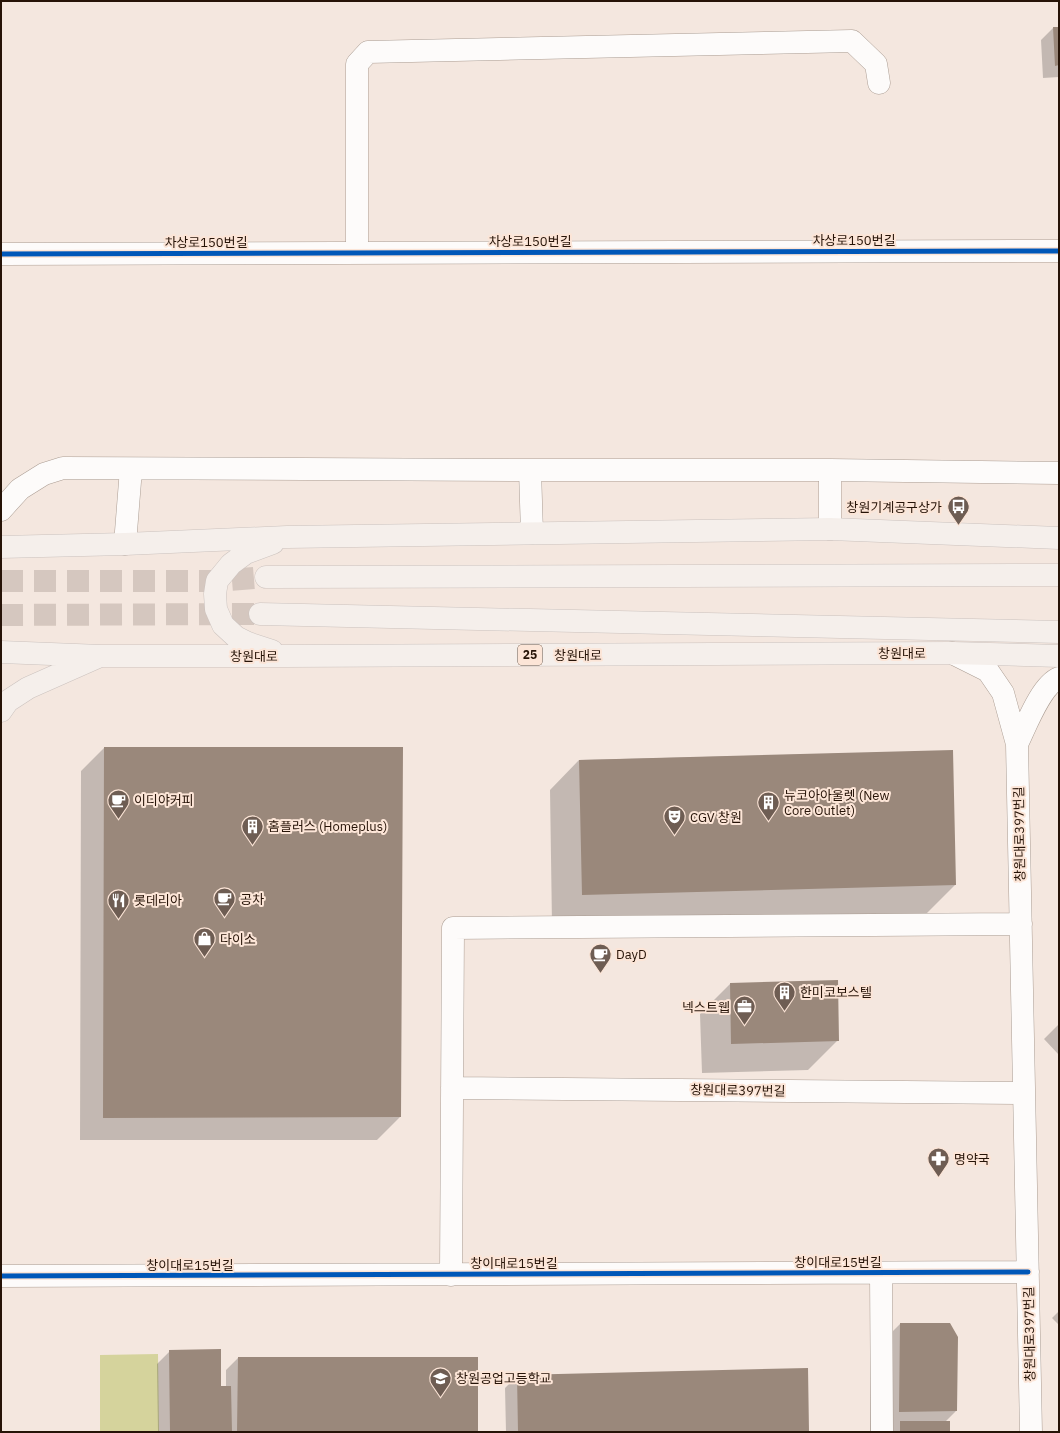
<svg xmlns="http://www.w3.org/2000/svg" width="1060" height="1433" font-family="'IBM Plex Sans','Noto Sans KR',sans-serif">
	<style>
		.green { fill: #d5d39c }
		.shadow { fill: #0003 }
		.building { fill: #9a887b }
		.lines { fill: none; stroke-linecap: round; stroke-linejoin: round }
		.major-tunnel { stroke: #d5c7bf; stroke-width: 22; stroke-dasharray: 22 11; stroke-linecap: butt }
		.minor-casing { stroke: #ab9d93; stroke-width: 23 }
		.major-casing { stroke: #cbc2be; stroke-width: 23 }
		.minor { stroke: #fdfbfa; stroke-width: 22 }
		.major { stroke: #f5efeb; stroke-width: 22 }
		.cycleway-casing { stroke: #fce5d7; stroke-width: 8 }
		.cycleway { stroke: #0057b8; stroke-width: 5 }
		.labels { text-anchor: middle; stroke-width: 4; stroke-linejoin: round; paint-order: stroke }
		.shield { fill: #fce5d7; stroke: #665245; stroke-width: 1 }
		.shield-label { font-size: 12px; font-weight: bold; fill: #261307 }
		.street-label { font-size: 13px; fill: #261307; stroke: #fce5d7 }
		.poi-label { font-size: 13px; fill: #261307; stroke: #fce5d7; text-anchor: start }
	</style>
	<rect width="100%" height="100%" fill="#f4e7df"/>
	<!-- green -->
	<path class="green" d="M158,1354l1,78h-59v-77z"/>
	<!-- shadow -->
	<path class="shadow" d="M1053,28h6v49l-16,1 -2,-38z
		M104,748l296,369 -23,23h-297l1,-369z
		M952,751l3,134 -30,30 -373,10 -2,-135 29,-30z
		M730,984l108,56 -30,30 -106,3 -2,-59z
		M1059,1024v31l-15,-16z
		M1059,1311v14l-7,-7z
		M900,1324l57,13 -1,74 -11,11 4,10h-79v-78z
		M170,1351l50,36h6v-17l12,-12 239,74h-319l-1,-68z
		M517,1376l291,56h-302l-1,-44z"/>
	<!-- building -->
	<path class="building" d="M1053,27h6v38l-4,1z
		M104,747h299l-2,370 -298,1z
		M953,750l3,135 -374,10 -3,-135z
		M838,980l1,61 -108,3 -1,-61z
		M900,1323h50l8,14 -1,74 -58,1z
		M221,1349v37h10l1,46h-62l-1,-82z
		M238,1357h240v75h-241z
		M808,1368l1,64h-291l-1,-57z
		M900,1421h50v11h-50z"/>
	<g class="lines">
		<!-- major-tunnel -->
		<path class="major-tunnel" d="M1,581h216l49,-4
			M1,615l259,-1"/>
		<defs>
			<path id="minor" d="M357,253v-189l11,-12 484,-11 24,23 3,19
				M1,254l1058,-3
				M530,470h300v59
				M830,470l229,3
				M1,510l19,-21 24,-15 19,-6 467,2 2,63
				M125,544l6,-75
				M952,653l36,18 15,22 14,51 14,688
				M1017,744c9,-18 24,-59 42,-66
				M452,1088l572,5
				M881,1273l1,159
				M451,1275l2,-347 568,-4
				M1,1276l1027,-4"/>
			<path id="major" d="M1,547l124,-3 162,-7 543,-8 229,9
				M266,577l793,-2
				M260,614l799,18
				M272,651l-24,-8 -12,-6 -13,-12 -7,-16 -1,-15 2,-13 14,-17 15,-11 27,-10
				M1,652l100,4h185l666,-3 107,3
				M1,711l7,-10 20,-13 70,-31"/>
		</defs>
		<!-- minor casing -->
		<use href="#minor" class="minor-casing"/>
		<!-- major casing -->
		<use href="#major" class="major-casing"/>
		<!-- minor -->
		<use href="#minor" class="minor"/>
		<!-- major -->
		<use href="#major" class="major"/>
		<defs>
			<path id="cycleway" d="M1,254l1058,-3
				M1,1276l1027,-4"/>
		</defs>
		<!-- cycleway casing -->
		<use href="#cycleway" class="cycleway-casing"/>
		<!-- cycleway -->
		<use href="#cycleway" class="cycleway"/>
	</g>
	<!-- icons -->
	<defs>
		<symbol id="bus-pin" viewBox="-11 -11 22 30"><path d="M0 17L-7.5 6A9.5 9.5 0 1 1 7.5 6Z" fill="#6e5d53" stroke="#fce5d7"/><path d="M-5-6H5V4H4V6H2V4H-2V6H-4V4H-5ZM-3.5-4V0h7V-4ZM-3.5 1.2v1.5H-2V1.2ZM2 1.2v1.5H3.5V1.2Z" fill="#fff"/></symbol>
		<symbol id="cafe-pin" viewBox="-11 -11 22 30"><path d="M0 17L-7.5 6A9.5 9.5 0 1 1 7.5 6Z" fill="#6e5d53" stroke="#fce5d7"/><path d="M-5.5-4.5H6V0H3Q3 3.5 0 3.5H-2.5Q-5.5 3.5-5.5 0ZM3-3.2v2h1.7v-2ZM-6 4.5H4V6H-6Z" fill="#fff"/></symbol>
		<symbol id="building-pin" viewBox="-11 -11 22 30"><path d="M0 17L-7.5 6A9.5 9.5 0 1 1 7.5 6Z" fill="#6e5d53" stroke="#fce5d7"/><path d="M-4-6H4V6H1V3H-1V6H-4ZM-2.5-4.3h1.7v1.8h-1.7ZM.8-4.3h1.7v1.8H.8ZM-2.5-1h1.7V.8h-1.7ZM.8-1h1.7V.8H.8Z" fill="#fff"/></symbol>
		<symbol id="theatre-pin" viewBox="-11 -11 22 30"><path d="M0 17L-7.5 6A9.5 9.5 0 1 1 7.5 6Z" fill="#6e5d53" stroke="#fce5d7"/><path d="M-5-5.5Q0-4 5-5.5V0Q5 5 0 6Q-5 5-5 0ZM-3.3-2.5H-1v1.5H-3.3ZM1-2.5H3.3v1.5H1ZM-2.8 1Q0 5.5 2.8 1Z" fill="#fff"/></symbol>
		<symbol id="restaurant-pin" viewBox="-11 -11 22 30"><path d="M0 17L-7.5 6A9.5 9.5 0 1 1 7.5 6Z" fill="#6e5d53" stroke="#fce5d7"/><path d="M-5-6h1v4h1v-4h1v4h1v-4h1v5L-1.5 .5V6h-2V.5L-5-1ZM5-6V6H3V1.5H1.5Q1.5-4 5-6Z" fill="#fff"/></symbol>
		<symbol id="shop-pin" viewBox="-11 -11 22 30"><path d="M0 17L-7.5 6A9.5 9.5 0 1 1 7.5 6Z" fill="#6e5d53" stroke="#fce5d7"/><path d="M-5-2.5h2.3a2.7 3.5 0 0 1 5.4 0H5L5.5 6h-11ZM-1.5-2.5h3a1.5 2.3 0 0 0-3 0Z" fill="#fff"/></symbol>
		<symbol id="office-pin" viewBox="-11 -11 22 30"><path d="M0 17L-7.5 6A9.5 9.5 0 1 1 7.5 6Z" fill="#6e5d53" stroke="#fce5d7"/><path d="M-6-3h4V-5.5h4V-3h4V5H-6ZM-1-4.5V-3h2v-1.5ZM-6 0V1H6V0Z" fill="#fff"/></symbol>
		<symbol id="pharmacy-pin" viewBox="-11 -11 22 30"><path d="M0 17L-7.5 6A9.5 9.5 0 1 1 7.5 6Z" fill="#6e5d53" stroke="#fce5d7"/><path d="M-2-6h4v4h4v4h-4v4h-4v-4h-4v-4h4Z" fill="#fff"/></symbol>
		<symbol id="school-pin" viewBox="-11 -11 22 30"><path d="M0 17L-7.5 6A9.5 9.5 0 1 1 7.5 6Z" fill="#6e5d53" stroke="#fce5d7"/><path d="M0-5L7-2L0 1L-7-2ZM-4 1L0 2.5L4 1V4Q0 6-4 4Z" fill="#fff"/></symbol>
	</defs>
	<g fill-rule="evenodd">
		<use href="#bus-pin" x="946" y="494" width="25" height="34"/>
		<use href="#cafe-pin" x="106" y="788" width="25" height="34"/>
		<use href="#building-pin" x="756" y="790" width="25" height="34"/>
		<use href="#theatre-pin" x="662" y="804" width="25" height="34"/>
		<use href="#building-pin" x="240" y="814" width="25" height="34"/>
		<use href="#cafe-pin" x="212" y="886" width="25" height="34"/>
		<use href="#restaurant-pin" x="106" y="888" width="25" height="34"/>
		<use href="#shop-pin" x="192" y="926" width="25" height="34"/>
		<use href="#cafe-pin" x="588" y="942" width="25" height="34"/>
		<use href="#building-pin" x="772" y="980" width="25" height="34"/>
		<use href="#office-pin" x="732" y="994" width="25" height="34"/>
		<use href="#pharmacy-pin" x="926" y="1146" width="25" height="34"/>
		<use href="#school-pin" x="428" y="1366" width="25" height="34"/>
	</g>
	<g class="labels">
		<!-- shield labels -->
		<rect class="shield" x="518" y="645" width="24" height="20" rx="3"/>
		<g class="shield-label">
			<text x="530" y="659">25</text>
		</g>
		<!-- street labels -->
		<g class="street-label">
			<text x="854" y="245">차상로150번길</text>
			<text x="530" y="246">차상로150번길</text>
			<text x="206" y="247">차상로150번길</text>
			<text x="902" y="658">창원대로</text>
			<text x="578" y="660">창원대로</text>
			<text x="254" y="661">창원대로</text>
			<text transform="translate(1019 834) rotate(-91)" y="5">창원대로397번길</text>
			<text transform="translate(738 1090) rotate(1)" y="5">창원대로397번길</text>
			<text x="838" y="1267">창이대로15번길</text>
			<text x="514" y="1268">창이대로15번길</text>
			<text x="190" y="1270">창이대로15번길</text>
			<text transform="translate(1029 1334) rotate(-91)" y="5">창원대로397번길</text>
		</g>
		<!-- poi labels -->
		<g class="poi-label">
			<text x="942" y="512" text-anchor="end">창원기계공구상가</text>
			<text x="784" y="800">뉴코아아울렛 (New<tspan x="784" dy="15">Core Outlet)</tspan></text>
			<text x="134" y="805">이디야커피</text>
			<text x="690" y="822">CGV 창원</text>
			<text x="268" y="831">홈플러스 (Homeplus)</text>
			<text x="240" y="904">공차</text>
			<text x="134" y="905">롯데리아</text>
			<text x="220" y="944">다이소</text>
			<text x="616" y="959">DayD</text>
			<text x="800" y="997">한미코보스텔</text>
			<text x="730" y="1012" text-anchor="end">넥스트웹</text>
			<text x="954" y="1164">명약국</text>
			<text x="456" y="1383">창원공업고등학교</text>
		</g>
	</g>
	<!-- border -->
	<rect width="1060" height="1433" fill="none" stroke="#261307" stroke-width="4"/>
</svg>
